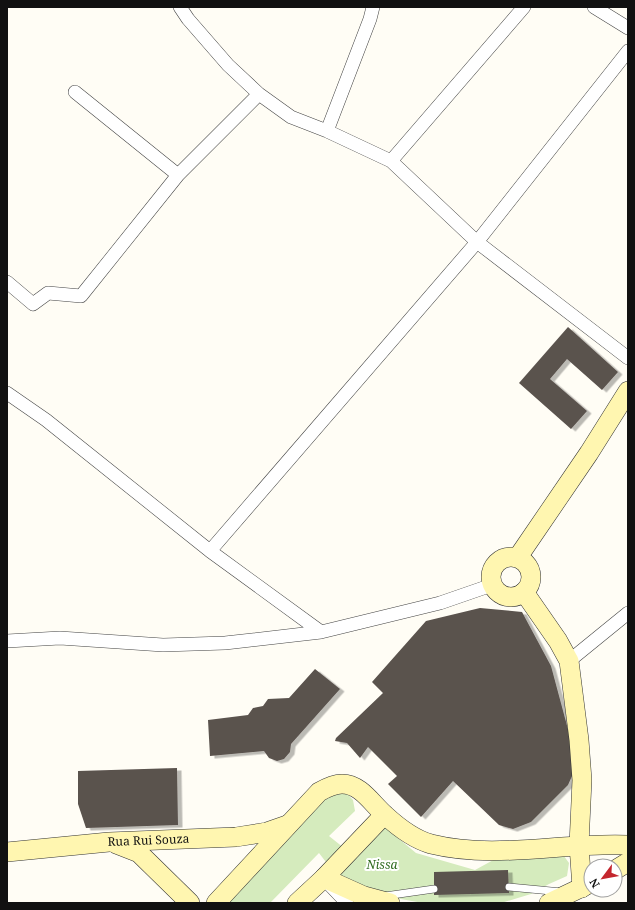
<svg xmlns="http://www.w3.org/2000/svg" width="635" height="910" font-family="'Noto Serif',serif">
	<style>
		.green { fill: #d5ebbd }
		.building { fill: #5a524d; filter: url(#shadow) }
		.lines { fill: none; stroke-linecap: round; stroke-linejoin: round }
		.lane-casing { stroke: #444; stroke-width: 8 }
		.street-casing { stroke: #444; stroke-width: 14 }
		.secondary-casing { stroke: #333; stroke-width: 20 }
		.lane { stroke: #fff; stroke-width: 7 }
		.street { stroke: #fff; stroke-width: 13 }
		.secondary { stroke: #fff6b0; stroke-width: 19 }
		.labels { text-anchor: middle; stroke-width: 4; stroke-linejoin: round; paint-order: stroke }
		.street-label { font-size: 12px; fill: #111; stroke: #fff }
		.park-label { font-size: 12px; font-style: italic; fill: #2f6b1f; stroke: #fff }
	</style>
	<defs>
		<filter id="shadow"><feDropShadow dx="4.5" dy="2.5" stdDeviation="0" flood-color="#0004"/></filter>
	</defs>
	<rect width="100%" height="100%" fill="#fffdf5"/>
	<!-- green -->
	<path class="green" d="M344,790l9,10 2,11 -26,25 20,16 33,-28 9,4 7,10 18,15 59,17 22,-12 64,-6 8,11 -2,13 -18,8 -18,10 -30,9h-78l-39,-7h-20l-32,-26 -13,-17 -49,50h-51l111,-111z"/>
	<!-- building -->
	<path class="building" d="M568,327l50,45 -16,18 -35,-31 -17,20 37,32 -16,18 -52,-46z
		M480,608l42,4 29,54 22,82 -1,28 -4,9 -37,37 -18,7 -14,-4 -46,-44 -32,36 -33,-33 9,-8 -29,-29 -8,11 -13,-15 -12,-2 1,-3 47,-45 -11,-11 54,-61z
		M315,669l25,20 -49,55 -1,8 -6,7 -7,2 -8,-3 -5,-7 -54,5 -2,-36 40,-5 5,-7 10,-2 5,-7 21,-1z
		M177,768l1,57 -92,3 -8,-24v-33z
		M508,870l1,23 -75,2v-23z"/>
	<g class="lines">
		<defs>
			<path id="lane" d="M509,887l53,5
				M385,896l49,-7"/>
			<path id="street" d="M180,7l8,12 40,46 31,29 32,23 36,14 64,30 86,81 151,116
				M594,7l34,21
				M75,92l103,83 81,-81
				M327,131l43,-112 3,-12
				M391,161l133,-154
				M7,282l26,22 15,-11 33,3 97,-121
				M7,393l39,27 164,131 111,81
				M210,551l267,-309 151,-191
				M7,641l53,-3 103,7 62,-2 96,-11 119,-29 52,-18
				M569,661l59,-48
				M328,883l19,20"/>
			<g id="secondary">
				<circle cx="511" cy="577" r="20"/>
				<path d="M518,557l71,-104 39,-62"/>
				<path d="M524,592l34,49 11,20 10,79 3,40 -3,65 3,43"/>
				<path d="M116,844l23,9 51,50"/>
				<path id="s1" d="M7,852l102,-10 127,-5 31,-5 20,-7"/>
				<path d="M615,870l13,-8"/>
				<path d="M324,878l40,18 26,7"/>
				<path d="M216,903l103,-111c7,-4 15,-8 23,-8 19,0 30,20 43,31 13,12 28,24 46,29 65,16 131,-2 197,1"/>
				<path d="M297,903l27,-25 60,-63"/>
				<path d="M549,903l42,-20"/>
			</g>
		</defs>
		<!-- lane casing -->
		<use href="#lane" class="lane-casing"/>
		<!-- street casing -->
		<use href="#street" class="street-casing"/>
		<!-- secondary casing -->
		<use href="#secondary" class="secondary-casing"/>
		<!-- lane -->
		<use href="#lane" class="lane"/>
		<!-- street -->
		<use href="#street" class="street"/>
		<!-- secondary -->
		<use href="#secondary" class="secondary"/>
	</g>
	<g class="labels">
		<!-- street labels -->
		<g class="street-label">
			<text dy="4" stroke="none"><textPath href="#s1" startOffset="142">Rua Rui Souza</textPath></text>
		</g>
		<!-- park labels -->
		<g class="park-label">
			<text x="382" y="869">Nissa</text>
		</g>
	</g>
	<!-- border -->
	<rect width="635" height="910" fill="none" stroke="#111111" stroke-width="16"/>
	<!-- north arrow -->
	<g transform="translate(603 878) rotate(238)"><circle r="19" fill="#ffffff" stroke="#a0a0a0"/>
	<path d="M0-3L7 15L0 10L-7 15Z" fill="#c4262e"/>
	<text y="-6" font-size="11" font-weight="bold" text-anchor="middle" fill="#111111">N</text>
	</g>
</svg>
